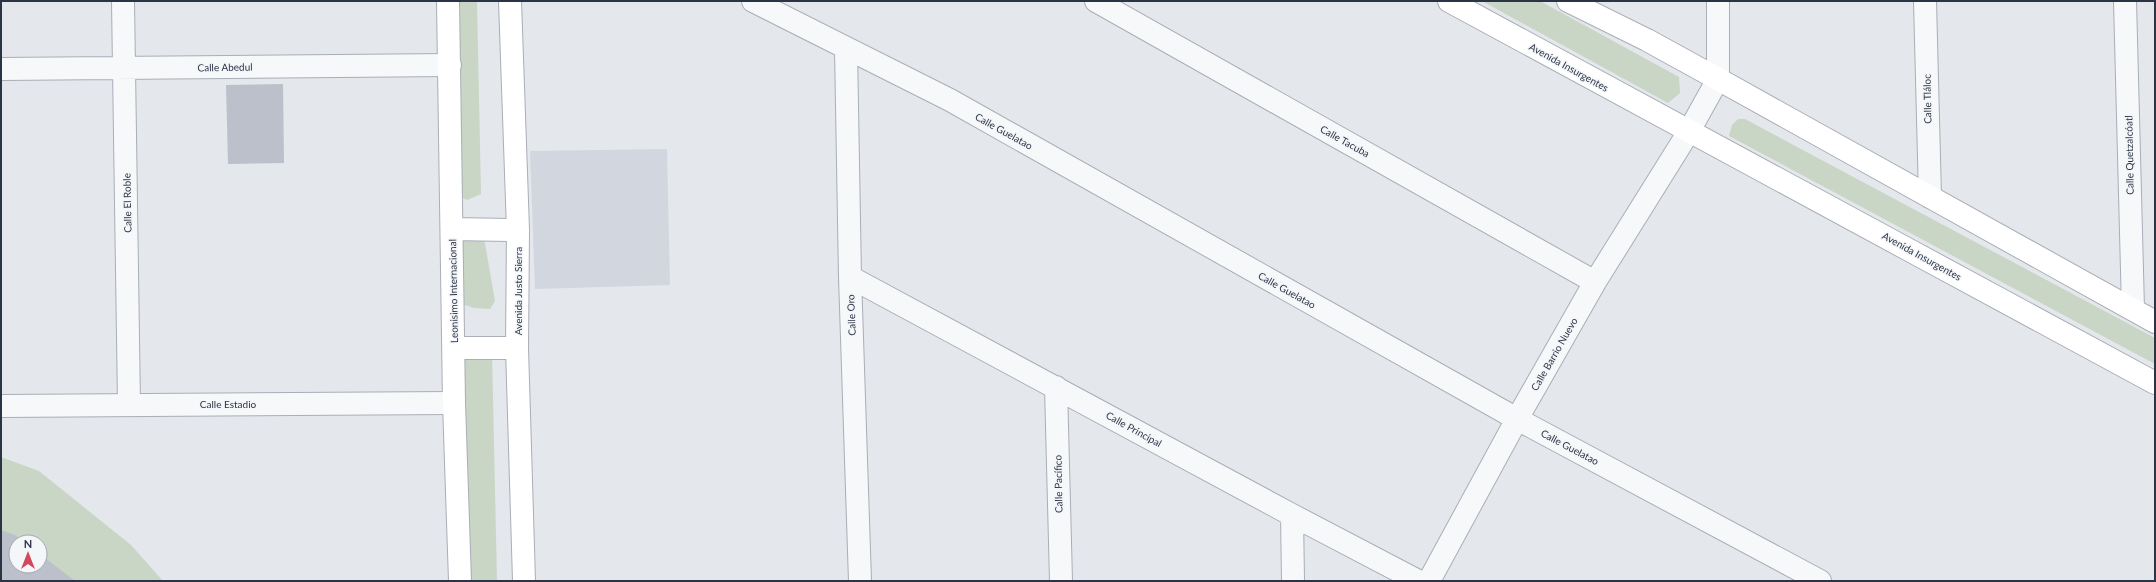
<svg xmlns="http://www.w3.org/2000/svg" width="2156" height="582" font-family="Lato,sans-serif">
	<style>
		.built { fill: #d2d6de }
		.green { fill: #c9d6c5; fill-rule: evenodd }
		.building { fill: #bbc0ca }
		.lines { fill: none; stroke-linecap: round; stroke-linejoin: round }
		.street-casing { stroke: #a9aeb7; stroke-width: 24 }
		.secondary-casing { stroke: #a9aeb7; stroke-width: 24 }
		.street { stroke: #f7f8fa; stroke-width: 22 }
		.secondary { stroke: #fff; stroke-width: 22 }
		.labels { text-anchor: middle; stroke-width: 3; stroke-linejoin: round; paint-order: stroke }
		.street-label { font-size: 10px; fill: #2b3445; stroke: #f4f6f9 }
	</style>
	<rect width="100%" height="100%" fill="#e4e7ec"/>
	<!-- built -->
	<path class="built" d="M667,149l3,136 -135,4 -5,-138z"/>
	<!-- green -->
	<path class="green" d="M449,1h28l4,193 -14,6 -13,-6z
		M1482,1h58l139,76 1,16 -12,10z
		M1738,119h7l410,219v26l-426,-228 3,-11z
		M483,232l12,69 -5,8 -16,-1 -15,-5 -6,-68z
		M492,353l5,228h-31l-5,-223z
		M1,457l38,14 92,74 32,36h-162zM16,542h24v24h-24z"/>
	<!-- building -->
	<path class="building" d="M283,84l1,79 -56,1 -2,-79z
		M1,530l14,5 9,7h-8v24h24v-12l35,27h-74z"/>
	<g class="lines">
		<defs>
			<path id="street" d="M123,1l6,403
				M753,1l197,99 567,319 303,162
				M1096,1l499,281
				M1925,1l5,196
				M2125,1l8,308
				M846,49l4,228 10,304
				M1,69l449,-4
				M850,277l442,238 126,66
				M1056,387l5,194
				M1,406l453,-3
				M1292,515l1,66
				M1429,581l88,-162 78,-137 93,-149 30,-54v-78"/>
			<path id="secondary" d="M448,1l6,402 6,178
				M510,1l8,229 -1,118 7,233
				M1449,1c235,129 471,254 706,382
				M1568,1l79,39 71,39 437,243
				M452,229l66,1
				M454,348h63"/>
		</defs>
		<!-- street casing -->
		<use href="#street" class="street-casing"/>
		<!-- secondary casing -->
		<use href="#secondary" class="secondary-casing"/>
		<!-- street -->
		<use href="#street" class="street"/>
		<!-- secondary -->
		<use href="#secondary" class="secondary"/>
	</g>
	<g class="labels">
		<!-- street labels -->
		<g class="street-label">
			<text transform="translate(225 67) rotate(-1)" y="4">Calle Abedul</text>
			<text transform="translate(1569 67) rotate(29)" y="4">Avenida Insurgentes</text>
			<text transform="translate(1927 99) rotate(-91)" y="4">Calle Tláloc</text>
			<text transform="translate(1004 131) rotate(29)" y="4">Calle Guelatao</text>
			<text transform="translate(1345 141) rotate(29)" y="4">Calle Tacuba</text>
			<text transform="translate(2129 155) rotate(-91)" y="4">Calle Quetzalcóatl</text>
			<text transform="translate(127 203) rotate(-91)" y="4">Calle El Roble</text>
			<text transform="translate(1922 256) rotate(29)" y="4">Avenida Insurgentes</text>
			<text transform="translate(1287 290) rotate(29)" y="4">Calle Guelatao</text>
			<text transform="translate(453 291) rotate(-91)" y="4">Leonisimo Internacional</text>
			<text transform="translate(518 291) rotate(-90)" y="4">Avenida Justo Sierra</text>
			<text transform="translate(851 315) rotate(-92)" y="4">Calle Oro</text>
			<text transform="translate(1554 354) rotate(-60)" y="4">Calle Barrio Nuevo</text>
			<text x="228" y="408">Calle Estadio</text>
			<text transform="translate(1134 429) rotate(29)" y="4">Calle Principal</text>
			<text transform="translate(1570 447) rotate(28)" y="4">Calle Guelatao</text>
			<text transform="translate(1058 484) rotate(-91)" y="4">Calle Pacífico</text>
		</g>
	</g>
	<!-- border -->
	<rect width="2156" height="582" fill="none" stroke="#2b3445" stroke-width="4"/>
	<!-- north arrow -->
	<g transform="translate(28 554)"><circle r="19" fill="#f4f6f9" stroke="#a4a8b1"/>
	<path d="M0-3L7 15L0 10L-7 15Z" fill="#d1495b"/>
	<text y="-6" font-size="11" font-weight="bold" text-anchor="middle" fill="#2b3445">N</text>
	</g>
</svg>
